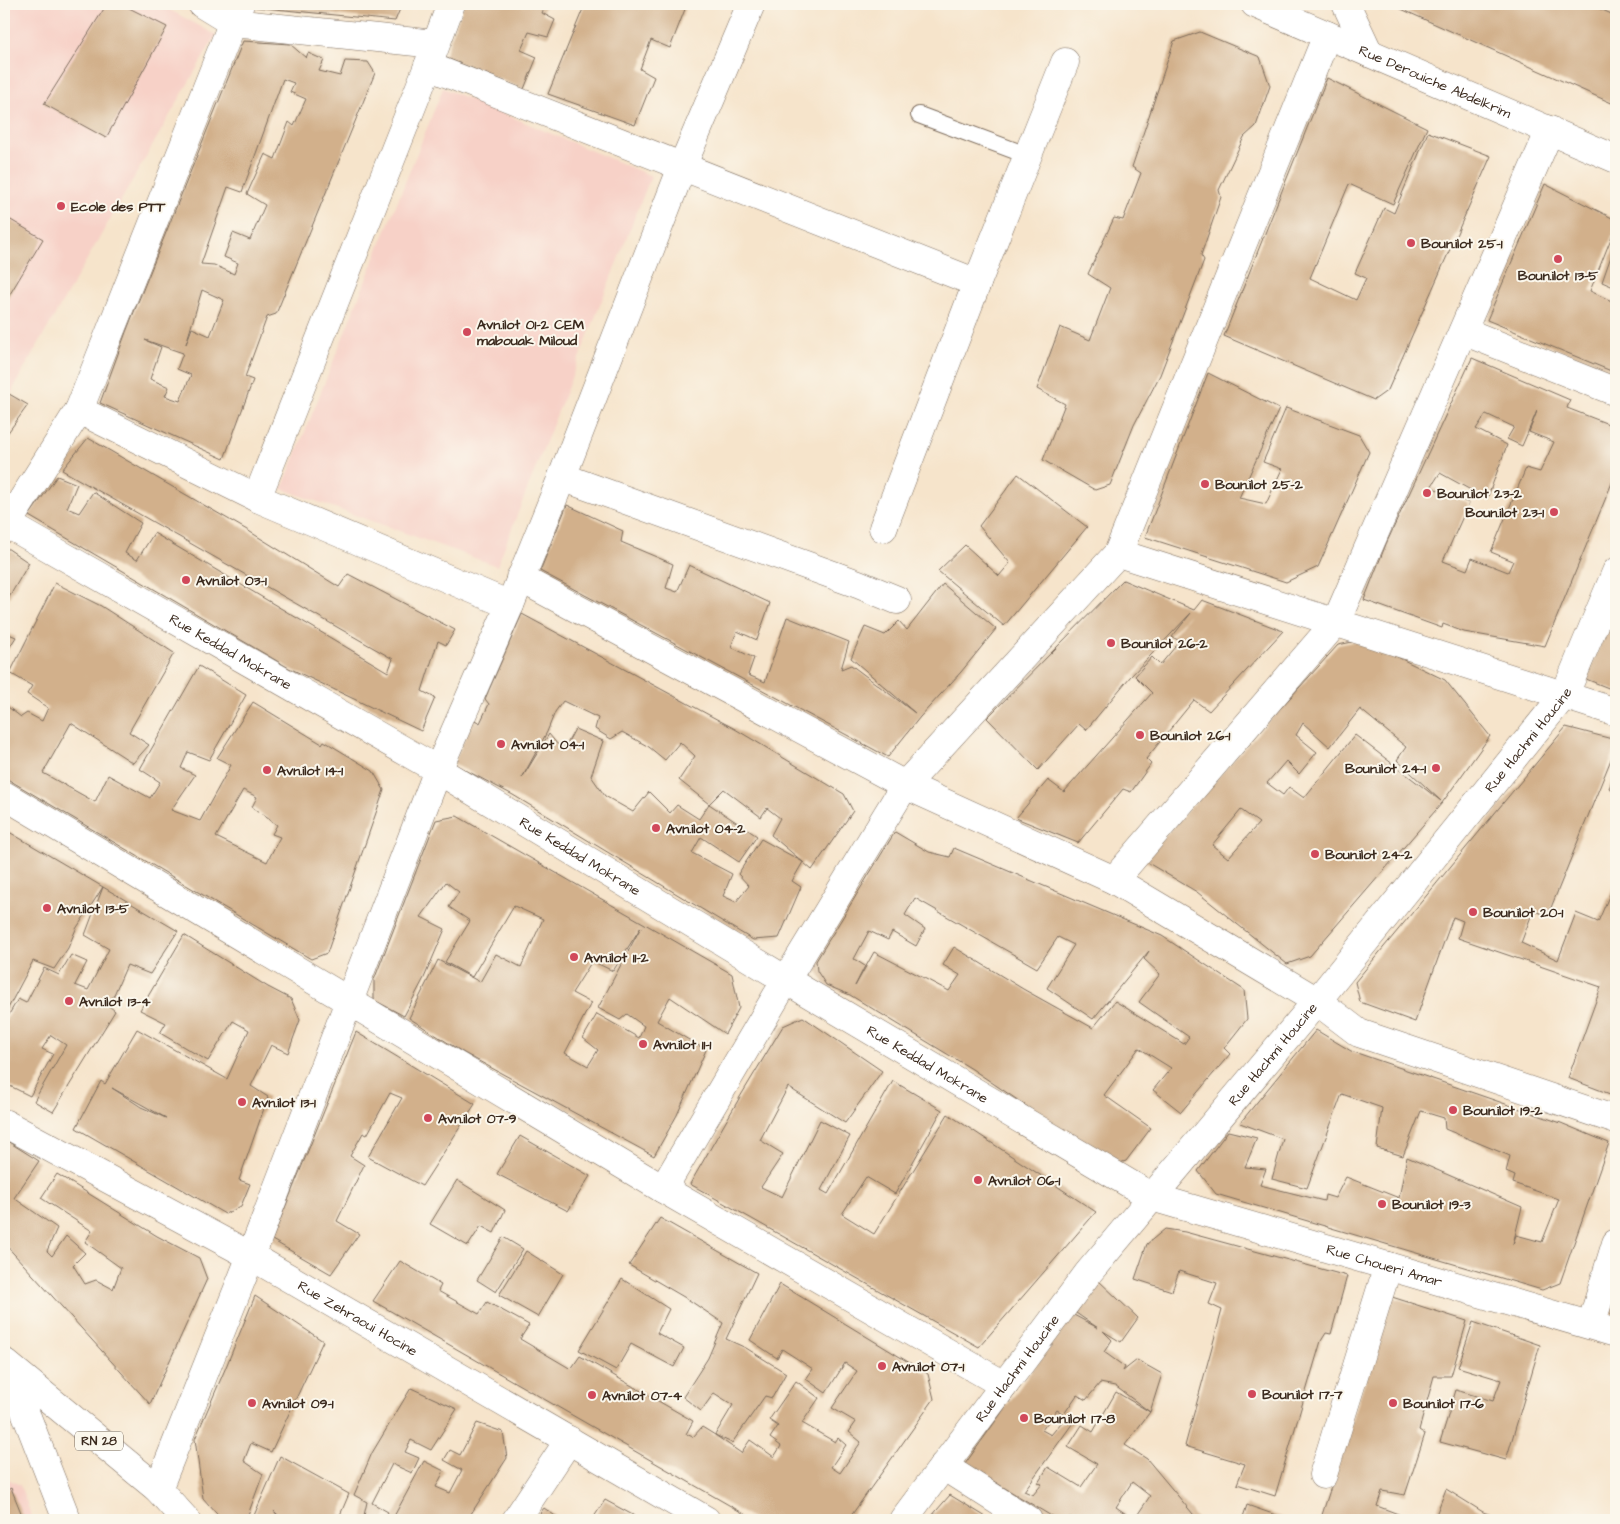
<svg xmlns="http://www.w3.org/2000/svg" width="1620" height="1524" font-family="'Architects Daughter',sans-serif">
	<style>
		.built { fill: #f7d1c7 }
		.building { fill: #d2b08b; fill-rule: evenodd }
		.lines { fill: none; stroke-linecap: round; stroke-linejoin: round }
		.lane-casing { stroke: #7c6b5b; stroke-width: 18 }
		.street-casing { stroke: #7c6b5b; stroke-width: 29 }
		.secondary-casing { stroke: #7c6b5b; stroke-width: 29 }
		.primary-casing { stroke: #7c6b5b; stroke-width: 29 }
		.lane { stroke: #fff; stroke-width: 16 }
		.street { stroke: #fff; stroke-width: 28 }
		.secondary { stroke: #fff; stroke-width: 28 }
		.primary { stroke: #fff; stroke-width: 28 }
		.poi-dot { fill: #d1495b; stroke: #fbf7ec; stroke-width: 2 }
		.labels { text-anchor: middle; stroke-width: 4; stroke-linejoin: round; paint-order: stroke }
		.shield { fill: #fbf7ec; stroke: #75685c; stroke-width: 1 }
		.shield-label { font-size: 12px; font-weight: bold; fill: #3b2a1e }
		.street-label { font-size: 14px; fill: #3b2a1e; stroke: #fbf7ec }
		.poi-label { font-size: 14px; font-weight: bold; fill: #3b2a1e; stroke: #fbf7ec; text-anchor: start }
	</style>
	<rect width="100%" height="100%" fill="#fbf7ec"/>
	<filter id="ink" filterUnits="userSpaceOnUse"><feTurbulence type="fractalNoise" baseFrequency=".02" numOctaves="2"/><feDisplacementMap in="SourceGraphic" scale="10" xChannelSelector="R" yChannelSelector="G"/><feConvolveMatrix kernelMatrix="1 2 1 2 8 2 1 2 1" color-interpolation-filters="sRGB"/></filter>
	<filter id="wash" filterUnits="userSpaceOnUse"><feTurbulence type="fractalNoise" baseFrequency=".0096" numOctaves="4" result="noise"/><feDisplacementMap in="SourceGraphic" scale="20" xChannelSelector="R" yChannelSelector="G"/><feGaussianBlur stdDeviation="1.12" result="paint"/><feColorMatrix in="noise" values="0 0 0 0 0 0 0 0 0 0 0 0 0 0 0 0 0 1.4 0 .05"/><feComposite in="paint" operator="in"/></filter>
	<g filter="url(#wash)">
		<rect width="100%" height="100%" fill="#f6e4cb"/>
		<!-- built -->
		<path class="built" d="M4,4h155l57,31 -196,341 -16,31z
			M443,88l208,88 -154,390 -215,-77z
			M4,1477l16,8 13,35h-29z"/>
		<g id="blocks">
			<!-- building -->
			<path class="building" d="M107,4h14l46,23 -61,111 -62,-34z
				M257,4h145l-7,17 -140,-14z
				M464,4h82l-4,9 13,7 -7,17 -19,-5 -8,18 16,7 -13,32 -80,-32z
				M585,4h102l-17,44 -19,-8 -11,29 14,8 -19,48 -87,-31z
				M1390,4h199l27,12v89z
				M1200,32l60,25 10,29 -14,40 -12,11 -25,53 2,7 -20,58 3,5 -44,115 -26,50 -24,60 -15,5 -52,-30 22,-56 -28,-15 23,-62 30,13 20,-52 -22,-14 26,-56 9,2 18,-47 -9,-6 42,-126z
				M243,41l47,3 16,14 2,-5 16,7 -5,11 21,5 5,-15 23,1 7,11 -99,241 -9,3 -22,60 8,3 -29,79 -124,-56 26,-71zM283,79l11,4 -4,9 16,7 -12,27 -5,-4 -14,37 -10,-5 -18,40 18,11 -15,35 -17,-7 -9,24 14,6 -4,11 -20,-9 -13,-1 27,-77 14,5zM202,290l22,10 -14,36 -18,-8 -6,16zM145,340l38,13 -6,16 14,6 -11,26 -15,-5 4,-9 -19,-8 11,-32z
				M1327,78l100,50 -34,76 -44,-20 -39,94 46,22 10,-22 -11,-5 29,-65 10,5 34,-81 63,24 -103,234 -14,10 -150,-64z
				M1545,184l71,36v6l-26,65 26,12v70l-129,-53z
				M4,216l39,23 -39,65z
				M1616,242v46l-14,-6z
				M1472,358l98,42 -3,8 49,19v46l-71,173 -81,-14 -21,-8 -1,4 -78,-28 22,-56zM1537,411l-8,21 25,10 -14,30 -14,-4 -35,84 22,9 -5,11 -36,-14 -5,12 -24,-9 26,-58 -38,-16 9,-14 47,26 20,-54 -31,-16 10,-15 28,13 -7,12 15,7z
				M1208,373l71,36 -40,89 27,6 16,-35 -19,-7 23,-54 73,27 10,17 -51,115 -32,15 -141,-45z
				M4,391l24,14 -24,33z
				M88,438l159,92 92,57 9,-13 107,56 -9,15 -8,-4 -16,50 13,7 -14,33 -132,-63 -260,-152 28,-40 20,8 -10,24 12,5 14,-21 48,31 -16,30 12,7 17,-27 234,139 5,-13 -331,-189z
				M1018,474l69,53 -83,99 -66,-55 27,-26 34,31 11,-13 -31,-37z
				M567,505l56,26 -2,11 52,22 -7,24 11,4 12,-27 81,38 -13,37 -20,-9 -6,16 23,11 -6,17 17,7 22,-65 62,25 -8,27 10,-4 64,48 -64,-55 14,-31 20,8 14,-14 8,9 36,-46 53,45 -35,43 -41,45 -32,40 -348,-186z
				M7,548l22,15 -25,43v-53z
				M1123,580l71,30 8,-10 81,31 -74,80 -15,-11 -48,59 5,5 -20,28 -8,-3 -45,54 -62,-25 32,-38 16,12 88,-99 -17,-17 17,-19 8,8 20,-24 -8,-4 19,-24 -61,64 -44,53 -7,-6 -41,46 -51,-52z
				M55,583l46,23 73,47 -45,79 20,13 -16,18 -62,-40 -28,50 52,29 13,-27 42,23 10,-16 -20,-13 59,-103 47,29 -37,65 -21,-8 -7,16 14,7 -24,35 29,11 31,-56 -14,-7 36,-56 69,42 2,-3 49,30 11,19 -57,163 -16,6 -307,-182v-73l17,13 6,-4 15,8 6,-13 -21,-14 5,-8 -22,-13zM243,790l14,7 -5,10 25,18 -5,9 8,3 -13,25 -51,-25z
				M1616,607v84l-30,-12z
				M522,614l213,115 109,65 9,17 -41,59 -8,-7 -33,-28 9,-17 -13,-10 -6,9 -37,-28 -15,15 -30,-24 16,-24 -15,-14 -15,18 -16,-13 -27,-15 -11,7 -16,-10 3,-11 -35,-17 -8,11 -8,20 -25,46 27,-44 14,17 12,-22 28,12 -12,35 14,20 28,16 16,-20 21,21 7,-8 22,14 10,-15 48,32 -18,26 -38,-25 -9,16 40,21 -9,22 13,6 13,-16 -11,-12 23,-35 42,23 -11,19 9,6 -22,51 -26,2 -240,-145 -59,-31 19,-45 7,4 9,-19 -4,-5z
				M4,632l12,5 -12,19z
				M1362,640l83,40 45,56 -48,67 -132,153 -23,8 -90,-72 -54,-32 195,-215zM1360,709l46,38 -9,13 44,41 -86,-66 -51,63 -15,-11 -6,8 -16,-12 19,-22 13,13 18,-22 -21,-17 7,-12 27,24zM1241,810l18,13 -31,35 -16,-13z
				M1566,727l50,13v7l-68,168 -15,-4 -12,32 37,17 18,-47 22,9 18,-42v212l-6,2 -42,-16 33,-91 -143,-49 5,-17 -10,-4 -38,105 -55,-20 -5,-20z
				M1616,773v18l-7,-3z
				M457,816l275,158 7,34 -14,26 -55,-37 -13,24 49,29 -29,65 -23,41 -190,-103 -55,-35 29,-58 42,22 16,-28 25,13 22,-48 -29,-13 -42,71 -27,-15 25,-41 -21,-14 10,-15 -13,-10 -25,35 24,12 -21,49 -20,38 -30,-16v-20l62,-160zM641,927l-43,81 22,12 7,-6 17,12 -5,12 -42,-24 -14,24 15,12 -10,16 -23,-13 26,-50 -19,-10 20,-32 21,10z
				M4,829l99,58 -27,42 -8,19 -14,21 -21,-8 -29,55v-77l3,-7 -3,-2z
				M895,832l34,20 21,5 4,-9 208,88 82,54 3,29 -23,29 6,6 -49,58 -28,-22 18,-22 -32,-20 -35,47 47,33 -25,33 -13,4 -141,-96 -122,-74 -24,-10 -9,-14 -1,-10zM915,898l122,70 21,-31 16,8 -27,43 46,31 56,-68 -5,8 16,15 -21,28 50,35 -5,7 -69,-43 -22,27 -70,-39 -69,-42 -11,18 17,10 -11,16 -75,-39 -19,34 10,-20 -11,-7 15,-28 19,9 4,-8 24,14 9,-17 -20,-14z
				M103,887l75,44 -28,43 -23,-9 -18,41 6,5 -62,101 -19,-11 32,-56 -15,-10 -9,14 11,5 -23,42 -26,-13v-60l14,-24 8,4 18,-35 15,7 12,-20 16,7 -12,23 13,5 21,-41 -24,-14z
				M184,935l84,52 23,12 9,21 -12,33 -17,-8 -20,41 17,11 -29,83 11,4 -9,22 -16,8 -149,-86 25,-47 4,3 32,-55 90,50 22,-49 -16,-9 -25,40 -48,-28 6,-10 -26,-13zM112,1088l54,30 -25,-11z
				M803,1017l79,54 -37,52 -57,-36 -28,53 23,14 -22,33 21,10 38,-77 30,16 -29,54 7,4 65,-113 49,29 -47,84 -29,-17 -24,37 32,20 74,-120 148,98 -117,135 -289,-163 50,-87 43,-71z
				M1316,1030l35,21 210,72 48,20 -49,140 -18,7 -326,-96 -18,-23 30,-40 29,7 -12,29 21,2 -6,16 64,16 1,-6 10,3 11,-21 53,21 8,-41 115,50 -9,37 3,-9 26,7 17,-43 -46,-16 2,-7 -9,-4 4,-16 -65,-27 -1,-11 -23,-7 -18,45 -26,-8 5,-40 -40,-14 -35,94 -35,-9 11,-40 -43,-16z
				M356,1032l119,72 -53,82 -54,-29 34,-59 -12,-5 -23,42 -4,-2 -13,23 14,9 -27,56 22,13 -28,40 -59,-34z
				M520,1136l70,40 -22,35 -71,-37z
				M4,1139l35,22 -25,37 43,30 -10,23 5,5 14,-20 19,17 -12,12 12,19 11,-4 17,9 8,-21 -36,-26 7,-11 -51,-33 16,-24 100,62 42,22 8,21 -57,125 -146,-161z
				M457,1180l48,30 -11,23 -13,-7 -13,20 -38,-22z
				M660,1218l97,55 -31,66 20,9 40,25 -14,25 -7,-2 -33,47 -17,-8 26,18 9,-13 24,17 7,-11 -11,-8 8,-12 -9,-6 27,-39 23,17 -17,25 33,19 3,-4 8,7 -15,22 9,6 21,-31 -12,-10 7,-10 -24,-14 25,-37 -12,-8 -19,30 -20,-14 7,-10 -31,-20 -5,9 -27,-18 30,-56 148,90 6,25 -86,121h-93l-382,-219 27,-40 41,24 -3,6 41,23 8,-12 42,23 -9,14 51,30 9,-13 113,65 -7,13 7,3 9,-10 13,8 18,-30 -19,-12 -13,18 -18,-14 25,-39 15,-35 -34,-23 -60,-35z
				M1165,1229l20,3 162,44 -16,58 -5,-1 -5,8 -46,155 -38,-12 8,-20 -60,-18 37,-136 -13,-6 8,-21 -38,-12 -7,20 -37,-12 12,-35z
				M503,1237l20,12 -27,43 -19,-12z
				M526,1251l37,23 -25,43 -39,-22z
				M622,1279l47,30 -12,24 27,15 -10,19 -43,-23 -15,26 -37,-20z
				M1098,1280l40,38 -17,24 -18,-11 9,9 -8,12 21,15 -2,4 14,-11 25,14 -12,38 -35,-26 -15,-3 -14,17 -9,-5 -13,19 -7,-4 -15,20 9,5 15,-18 9,3 -51,71 9,4 9,-11 -4,-1 10,-16 33,20 16,-23 -29,-17 14,-22 11,7 23,-40 34,20 -25,33 22,14 51,61h-64l16,-24 -18,-14 -16,25 10,7 -5,6h-46l-5,-3 -4,3h-8l-93,-56 107,-150 26,14 -22,-15z
				M255,1296l68,45 -52,111 -20,-9 -7,18 19,13 -17,46h-24l-19,-22 -8,-59 31,-72z
				M1392,1297l75,24 -16,55h-17l-15,54 6,4 -20,61 -23,-4 -5,15 37,14h-87l-6,-2z
				M1616,1298v18l-5,-1z
				M1473,1322l67,23 -34,115 -66,-18 16,-52 37,11 8,-21 -43,-13z
				M411,1388l46,21 -26,41 -20,-10 -6,12 14,6 -7,15 -20,-9 -20,39 16,9 -4,8h-21l4,-18 -13,-7 18,-42z
				M477,1423l26,9 4,26 -40,62h-75l32,-59 20,10 -8,16 14,6 12,-23 -18,-10 6,-10 10,5z
				M280,1456l69,38 -11,26h-55l-9,-9 7,9h-29z
				M11,1488l13,32h-20v-28z
				M1446,1489l37,23 23,8h-72z
				M950,1495l41,25h-71l4,-5 6,3z
				M605,1500l37,20h-50z
				M1247,1505l43,15h-48z
				M544,1508l17,12h-26z"/>
		</g>
	</g>
	<g filter="url(#ink)">
		<use href="#blocks" fill-opacity="0" stroke="#7c6b5b" stroke-width="1"/>
		<g class="lines">
			<defs>
				<path id="lane" d="M919,115l110,41"/>
				<g id="street">
					<path d="M202,4l31,19 202,21"/>
					<path d="M1346,4l23,49"/>
					<path d="M428,66l549,217"/>
					<path d="M1463,331l153,61"/>
					<path d="M79,410l178,88 253,107"/>
					<path d="M562,477l296,107 39,16"/>
					<path d="M257,498l171,-432 23,-62"/>
					<path id="s1" d="M4,522l434,248 348,210 366,217 464,136"/>
					<path d="M883,528l94,-245 88,-221"/>
					<path d="M4,529l75,-119 161,-406"/>
					<path d="M1118,553l498,159"/>
					<path d="M520,578l385,207 209,95 203,121 42,32 257,87"/>
					<path d="M4,795l659,394 341,196"/>
					<path d="M1114,880l222,-258 214,-492"/>
					<path d="M663,1189l123,-209 119,-195 213,-232 209,-518"/>
					<path d="M1591,1325l25,-82"/>
					<path d="M943,1466l85,54"/>
					<path d="M1323,1475l65,-209"/>
					<path d="M158,1489l93,-233 187,-486 72,-165 52,-128 120,-310 69,-163"/>
					<path d="M516,1520l53,-80"/>
					<path id="s2" d="M903,1520l186,-248 228,-271 248,-307 51,-122"/>
				</g>
				<g id="secondary">
					<path id="s3" d="M1255,4l361,155"/>
					<path id="s4" d="M4,1123l247,133 455,264"/>
				</g>
				<path id="primary" d="M4,1362l154,127 28,31
					M8,1368l59,152"/>
			</defs>
			<!-- lane casing -->
			<use href="#lane" class="lane-casing"/>
			<!-- street casing -->
			<use href="#street" class="street-casing"/>
			<!-- secondary casing -->
			<use href="#secondary" class="secondary-casing"/>
			<!-- primary casing -->
			<use href="#primary" class="primary-casing"/>
			<!-- lane -->
			<use href="#lane" class="lane"/>
			<!-- street -->
			<use href="#street" class="street"/>
			<!-- secondary -->
			<use href="#secondary" class="secondary"/>
			<!-- primary -->
			<use href="#primary" class="primary"/>
		</g>
	</g>
	<!-- markers -->
	<g class="poi-dot">
		<circle cx="61" cy="206" r="5"/>
		<circle cx="1411" cy="243" r="5"/>
		<circle cx="1558" cy="259" r="5"/>
		<circle cx="467" cy="332" r="5"/>
		<circle cx="1205" cy="484" r="5"/>
		<circle cx="1427" cy="493" r="5"/>
		<circle cx="1554" cy="512" r="5"/>
		<circle cx="186" cy="580" r="5"/>
		<circle cx="1111" cy="643" r="5"/>
		<circle cx="1140" cy="735" r="5"/>
		<circle cx="501" cy="744" r="5"/>
		<circle cx="1436" cy="768" r="5"/>
		<circle cx="267" cy="770" r="5"/>
		<circle cx="656" cy="828" r="5"/>
		<circle cx="1315" cy="854" r="5"/>
		<circle cx="47" cy="908" r="5"/>
		<circle cx="1473" cy="912" r="5"/>
		<circle cx="574" cy="957" r="5"/>
		<circle cx="69" cy="1001" r="5"/>
		<circle cx="643" cy="1044" r="5"/>
		<circle cx="242" cy="1102" r="5"/>
		<circle cx="1453" cy="1110" r="5"/>
		<circle cx="428" cy="1118" r="5"/>
		<circle cx="978" cy="1180" r="5"/>
		<circle cx="1382" cy="1204" r="5"/>
		<circle cx="882" cy="1366" r="5"/>
		<circle cx="1252" cy="1394" r="5"/>
		<circle cx="592" cy="1395" r="5"/>
		<circle cx="252" cy="1403" r="5"/>
		<circle cx="1393" cy="1403" r="5"/>
		<circle cx="1024" cy="1418" r="5"/>
	</g>
	<g class="labels">
		<!-- shield labels -->
		<rect class="shield" x="75" y="1431.5" width="48" height="19" rx="4"/>
		<g class="shield-label">
			<text x="99" y="1445">RN 28</text>
		</g>
		<!-- street labels -->
		<g class="street-label">
			<text dy="5" stroke="none"><textPath href="#s3" startOffset="196">Rue Derouiche Abdelkrim</textPath></text>
			<text dy="5" stroke="none"><textPath href="#s1" startOffset="261">Rue Keddad Mokrane</textPath></text>
			<text dy="5" stroke="none"><textPath href="#s2" startOffset="1000">Rue Hachmi Houcine</textPath></text>
			<text dy="5" stroke="none"><textPath href="#s1" startOffset="666">Rue Keddad Mokrane</textPath></text>
			<text dy="5" stroke="none"><textPath href="#s2" startOffset="595">Rue Hachmi Houcine</textPath></text>
			<text dy="5" stroke="none"><textPath href="#s1" startOffset="1071">Rue Keddad Mokrane</textPath></text>
			<text dy="5" stroke="none"><textPath href="#s1" startOffset="1574">Rue Choueri Amar</textPath></text>
			<text dy="5" stroke="none"><textPath href="#s4" startOffset="404">Rue Zehraoui Hocine</textPath></text>
			<text dy="5" stroke="none"><textPath href="#s2" startOffset="190">Rue Hachmi Houcine</textPath></text>
		</g>
		<!-- poi labels -->
		<g class="poi-label">
			<text x="71" y="211">Ecole des PTT</text>
			<text x="1421" y="248">Boun.ilot 25-1</text>
			<text x="1558" y="280" text-anchor="middle">Boun.ilot 13-5</text>
			<text x="477" y="329">Avn.ilot 01-2 CEM<tspan x="477" dy="16">mabouak Miloud</tspan></text>
			<text x="1215" y="489">Boun.ilot 25-2</text>
			<text x="1437" y="498">Boun.ilot 23-2</text>
			<text x="1544" y="517" text-anchor="end">Boun.ilot 23-1</text>
			<text x="196" y="585">Avn.ilot 03-1</text>
			<text x="1121" y="648">Boun.ilot 26-2</text>
			<text x="1150" y="740">Boun.ilot 26-1</text>
			<text x="511" y="749">Avn.ilot 04-1</text>
			<text x="1426" y="773" text-anchor="end">Boun.ilot 24-1</text>
			<text x="277" y="775">Avn.ilot 14-1</text>
			<text x="666" y="833">Avn.ilot 04-2</text>
			<text x="1325" y="859">Boun.ilot 24-2</text>
			<text x="57" y="913">Avn.ilot 13-5</text>
			<text x="1483" y="917">Boun.ilot 20-1</text>
			<text x="584" y="962">Avn.ilot 11-2</text>
			<text x="79" y="1006">Avn.ilot 13-4</text>
			<text x="653" y="1049">Avn.ilot 11-1</text>
			<text x="252" y="1107">Avn.ilot 13-1</text>
			<text x="1463" y="1115">Boun.ilot 19-2</text>
			<text x="438" y="1123">Avn.ilot 07-9</text>
			<text x="988" y="1185">Avn.ilot 06-1</text>
			<text x="1392" y="1209">Boun.ilot 19-3</text>
			<text x="892" y="1371">Avn.ilot 07-1</text>
			<text x="1262" y="1399">Boun.ilot 17-7</text>
			<text x="602" y="1400">Avn.ilot 07-4</text>
			<text x="262" y="1408">Avn.ilot 09-1</text>
			<text x="1403" y="1408">Boun.ilot 17-6</text>
			<text x="1034" y="1423">Boun.ilot 17-8</text>
		</g>
	</g>
	<!-- margin -->
	<rect width="1620" height="1524" fill="none" stroke="#fbf7ec" stroke-width="20"/>
</svg>
